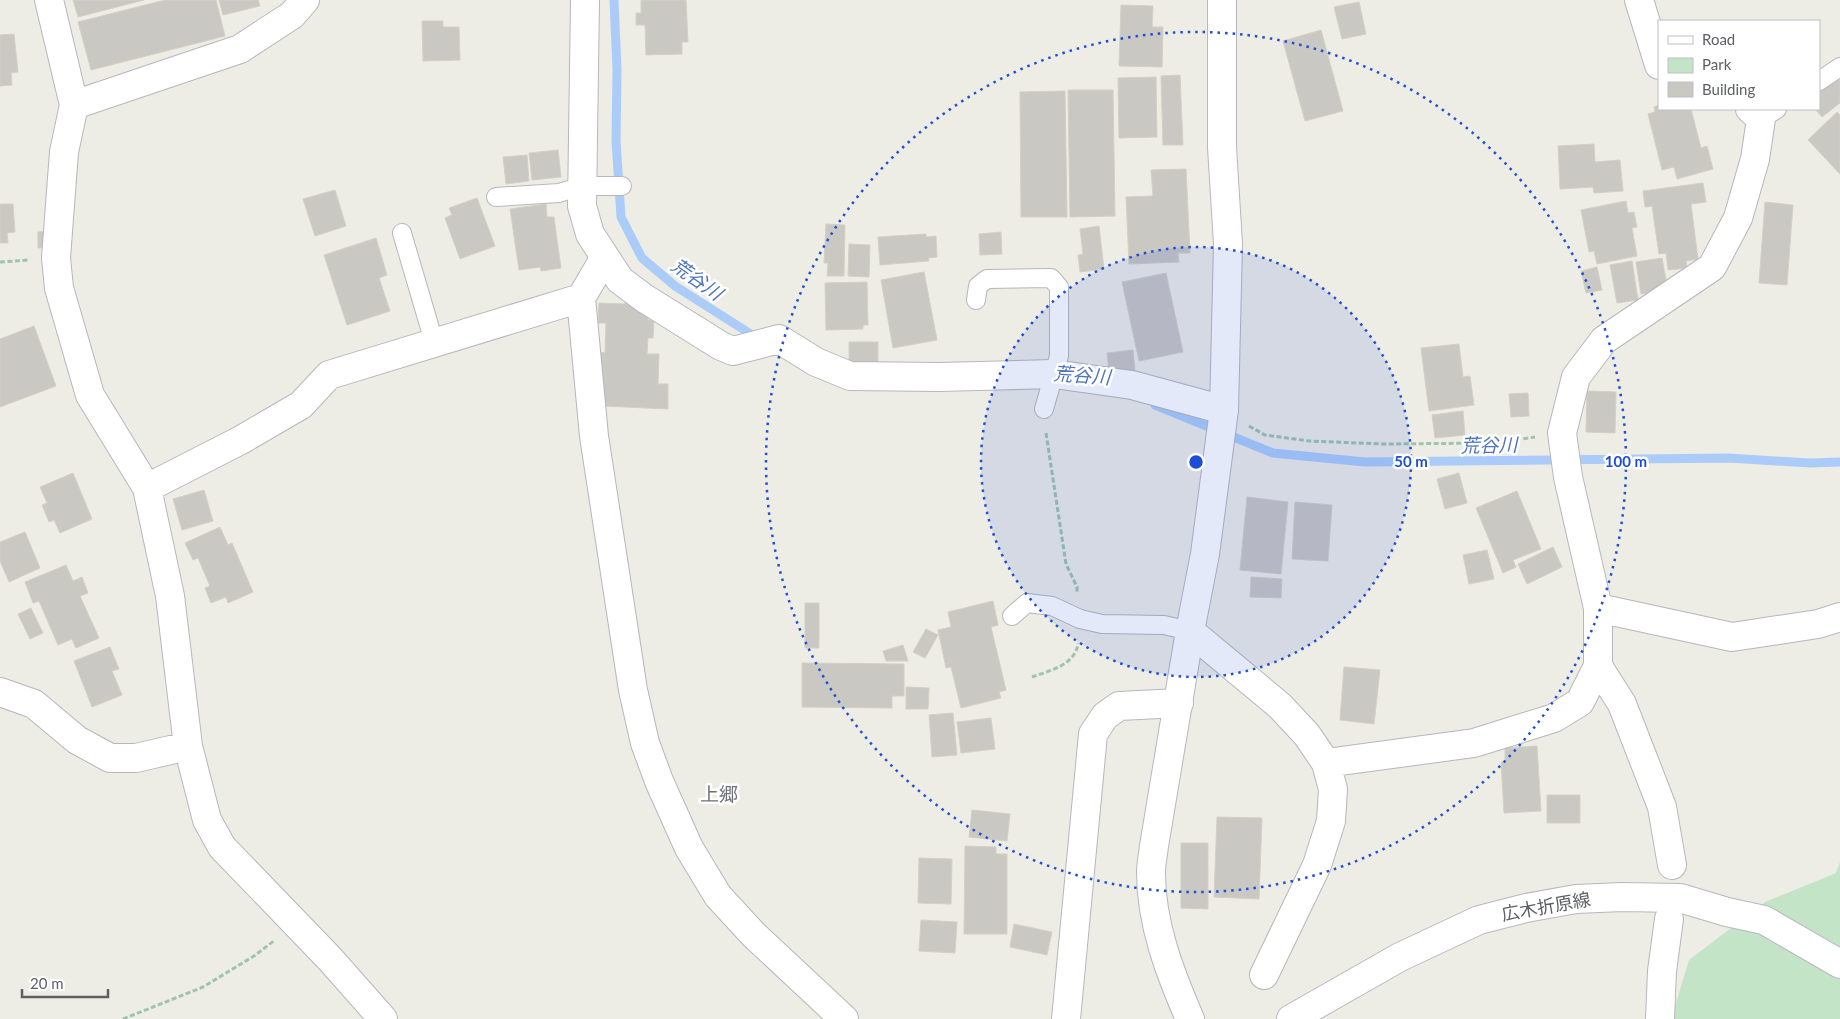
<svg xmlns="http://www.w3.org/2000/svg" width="1840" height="1019" font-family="Lato,'Noto Sans JP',sans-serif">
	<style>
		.green { fill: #c4e4c8 }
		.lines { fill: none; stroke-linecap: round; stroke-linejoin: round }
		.stream { stroke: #abccf9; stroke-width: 9 }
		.building { fill: #cac8c2; stroke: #d3d0c4 }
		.lane-casing { stroke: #b5b7bb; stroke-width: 20 }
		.street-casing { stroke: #b5b7bb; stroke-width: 30 }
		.secondary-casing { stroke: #b7b8be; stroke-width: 30 }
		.path { stroke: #9ec4ae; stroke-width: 3; stroke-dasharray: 5 2.5; stroke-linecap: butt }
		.lane { stroke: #fff; stroke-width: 18 }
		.street { stroke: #fff; stroke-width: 28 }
		.secondary { stroke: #fff; stroke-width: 28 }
		.ring { fill: none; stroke: #1d4ed8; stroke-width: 2.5; stroke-dasharray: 2.5 5 }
		.labels { text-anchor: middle; stroke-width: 5; stroke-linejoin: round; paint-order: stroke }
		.street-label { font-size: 18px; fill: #5d5f65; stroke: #fff }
		.water-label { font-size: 19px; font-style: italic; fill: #4f75bb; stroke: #fff }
		.neighbourhood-label { font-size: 19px; fill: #6e7176; stroke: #fff }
		.centre { fill: #1d4ed8; stroke: #fff; stroke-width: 2.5 }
		.ring-label { font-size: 15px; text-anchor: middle; font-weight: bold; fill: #1d4ed8; stroke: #fff; stroke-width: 5; stroke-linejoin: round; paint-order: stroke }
	</style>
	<rect width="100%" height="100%" fill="#eeede5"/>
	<!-- green -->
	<path class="green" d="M1840,862v157h-169l18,-59 76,-58 71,-29z"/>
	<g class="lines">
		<!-- stream -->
		<path class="stream" d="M614,0l3,70 -1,71 5,76 21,41 33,28 82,52
			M1155,405l118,48 92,9 363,-4 82,5 30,-1"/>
	</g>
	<!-- building -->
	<path class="building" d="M73,0h71l-66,17z
		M165,0h51l9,36 -134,34 -13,-48z
		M219,0h39l2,6 -37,9z
		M641,0h45l2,42h-6v12l-36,1 -1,-30h-9v-12h5z
		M1359,2l7,32 -24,5 -8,-32z
		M1121,5l32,1 -1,21h11l-1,40 -43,-1z
		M422,21h21v6h16l1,33 -37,1z
		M1321,30l22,81 -38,10 -22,-80z
		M14,34l4,38 -7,1 1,12 -12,1v-51z
		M1180,75l3,70h-20l-2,-69z
		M1156,77l1,60 -38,1 -1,-60z
		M1837,77l3,4v22l-18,14 -7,-8h4v-17z
		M1068,90h45l2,126 -45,1z
		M1065,91l2,126h-46l-1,-125z
		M1659,105v4h32l10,39 6,-2 6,23 -36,10 -3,-12 -12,3 -14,-56 7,-2 -1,-5z
		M1837,112l3,3v59l-32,-34z
		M1594,144l1,18 25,-2 3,31 -29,2 -1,-6 -33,2 -2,-43z
		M558,150l3,27 -29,3 -3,-27z
		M527,155l2,26 -23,3 -3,-27z
		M1186,169l4,84h-12l1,9 -50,2 -3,-67 27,-1 -2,-26z
		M1703,183l3,19 -15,2 7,55 -12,2 1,7 -19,2 -2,-17 -7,1 -7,-48 -7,1 -2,-16z
		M335,190l11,36 -31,10 -12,-37z
		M477,198l18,48 -35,13 -15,-41 7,-3 -3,-7z
		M1626,201l2,12 6,-1 3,15 -5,1 5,28 -40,8 -3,-13 -5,1 -8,-42z
		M1765,202l28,3 -6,80 -28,-2z
		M0,204h13l2,28 -8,1 1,10h-8z
		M546,204l1,13h7l7,51 -20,3 -1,-4 -21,3 -9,-61z
		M826,224l19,1 -1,51h-17l1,-13h-4z
		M1099,226l5,43 -24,3 -2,-17 5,-1 -3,-25z
		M52,231l1,16 -15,1v-16z
		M1001,232l1,22 -22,1 -1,-21z
		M926,234v3l10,-1 1,21 -9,1 1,3 -49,4 -2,-28z
		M376,238l11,37 -8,3 11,33 -43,14 -23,-70z
		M849,244l21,1 -1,32 -21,-1z
		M1662,258l6,32 -27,4 -5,-32z
		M1632,261l6,39 -21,3 -7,-38z
		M1597,267l5,23 -16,3 -5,-22z
		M924,272l13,68 -44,8 -12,-68z
		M1166,273l17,79 -44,9 -17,-79z
		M867,282l1,43h-5v4l-37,1 -1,-47z
		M625,302l24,1 -1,17h6l-1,18h-5l-1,16h12l-1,30h10v25l-65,-3 -5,-54 7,1 1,-30h-8l1,-20 26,1z
		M34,326l22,60 -56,21v-68z
		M849,342h29v26h-29z
		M1459,344l4,33 7,-1 4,29 -45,6 -8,-63z
		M1133,350l2,21 -26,2 -2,-20z
		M1587,391l29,1 -1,41 -29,-1z
		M1528,393l1,23 -18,1 -2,-23z
		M1463,411l2,24 -30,3 -3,-23z
		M73,473l19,46 -32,14 -6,-13 -5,2 -7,-17 5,-2 -7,-16z
		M1459,473l8,30 -22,6 -8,-30z
		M204,490l9,31 -31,9 -9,-31z
		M1517,491l24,58 -28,11 3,7 -13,6 -27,-65z
		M1247,497l41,5 -7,72 -41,-4z
		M1295,502l37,3 -4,56 -36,-2z
		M220,527l8,18 4,-2 21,49 -25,11 -2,-6 -15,6 -6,-15 5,-2 -12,-28 -5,2 -8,-17z
		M25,532l15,36 -31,14 -9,-21v-19z
		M1553,547l9,20 -35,17 -9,-20z
		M1487,550l7,29 -25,5 -6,-29z
		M66,565l7,16 9,-4 6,16 -8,3 19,42 -23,10 -4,-9 -14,6 -19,-44 -6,2 -8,-21z
		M1251,577l31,2 -1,19 -31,-1z
		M993,601l5,24 -7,2 15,63 -7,2 2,6 -40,10 -10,-41 -5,1 -8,-38 13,-3 -3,-15z
		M805,603h14v45h-14z
		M31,608l12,25 -13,6 -12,-25z
		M926,629l12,6 -13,23 -12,-6z
		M903,645l5,16h-22l-3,-10z
		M110,647l9,22 -7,2 10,24 -30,12 -18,-46z
		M802,663l102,1v32h-12v12l-90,-1z
		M1344,667l36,3 -6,54 -34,-4z
		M906,687l23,1 -1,21h-22z
		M953,713l4,42 -25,2 -3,-42z
		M991,718l4,31 -34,4 -4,-31z
		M1537,746l4,65 -37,2 -3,-51h4v-14z
		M1547,795h33v28h-33z
		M972,810l38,4 -3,27 -38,-4z
		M1217,817l45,1 -3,81 -45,-2z
		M1181,843h27v66l-27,-1z
		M965,846l31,1v7h11v80h-43z
		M919,858l33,1 -1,45 -33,-1z
		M921,920l36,2 -2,31 -36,-2z
		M1014,924l38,8 -5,23 -37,-8z"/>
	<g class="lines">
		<defs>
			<path id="lane" d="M1819,81l21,-14
				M1761,119l16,-10
				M496,197l63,-4 23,-7h40
				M402,233l32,109
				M976,300l2,-14 9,-7 64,-1 8,9v69l-15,53
				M1012,616l15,-13 25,3 28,13 22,5 62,1 26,6"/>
			<path id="street" d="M49,0l25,105 -10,47 -8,106 3,30 31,107 57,93 23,108 18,150 19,74 15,27 108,112 53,60
				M585,0l-3,206 8,28 30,46 24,18 77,48 12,5 46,-12 37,23 34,14 89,1 115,-3 78,11 92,25
				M1639,0l20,65
				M74,105l166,-56 52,-34 13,-15
				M605,257l-24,41 13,138 39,254 12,53 14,38 30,67 29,48 36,39 90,84
				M147,488l94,-48 60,-35 28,-30 252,-77
				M1598,608l-30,-131 -6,-44 14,-56 28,-37 108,-73 26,-49 17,-59 6,-40 -11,-10
				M1190,631l90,75 27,29 19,28 7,26 -2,32 -14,44 -53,110
				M1598,666l24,38 40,103 10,58
				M0,692l34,12 43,36 33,18h26l52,-12
				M1326,763l148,-20 80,-25 26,-16 18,-36v-58l134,29 86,-13 22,-7
				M1066,1019l27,-285 12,-18 14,-10 60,-3
				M1660,1019l2,-48 7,-52"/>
			<path id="secondary" d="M1190,1019c-20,-46 -39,-95 -39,-146 0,-9 2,-18 3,-27l36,-215 15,-77 19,-144 4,-166 -6,-97v-147
				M1291,1019l109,-62 79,-37 47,-12 50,-9 46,-2 58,1 47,14 37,8 76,44"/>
		</defs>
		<!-- lane casing -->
		<use href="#lane" class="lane-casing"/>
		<!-- street casing -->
		<use href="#street" class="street-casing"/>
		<!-- secondary casing -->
		<use href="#secondary" class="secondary-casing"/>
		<!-- path -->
		<path class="path" d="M0,262l29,-2
			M1249,426l16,9 44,6 74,3 112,-1 40,-6
			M1046,433l20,131 11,23v5
			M1032,677c17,-6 44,-12 46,-34
			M123,1019l80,-32 51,-31 21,-16"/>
		<!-- lane -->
		<use href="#lane" class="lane"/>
		<!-- street -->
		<use href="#street" class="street"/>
		<!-- secondary -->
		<use href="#secondary" class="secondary"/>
	</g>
	<!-- distance rings -->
	<circle cx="1196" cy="462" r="215" fill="#1d4ed8" fill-opacity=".12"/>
	<g class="ring">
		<circle cx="1196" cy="462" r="215"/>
		<circle cx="1196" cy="462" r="430"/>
	</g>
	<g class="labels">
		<!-- street labels -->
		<g class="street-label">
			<text transform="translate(1546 907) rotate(-10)" y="6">広木折原線</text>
		</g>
		<!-- water labels -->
		<g class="water-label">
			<text transform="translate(697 279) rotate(35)" y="7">荒谷川</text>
			<text transform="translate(1082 375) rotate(4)" y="7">荒谷川</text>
			<text transform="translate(1489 445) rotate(-1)" y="7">荒谷川</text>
		</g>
		<!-- neighbourhood labels -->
		<g class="neighbourhood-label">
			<text x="719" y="801">上郷</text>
		</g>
	</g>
	<circle cx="1196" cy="462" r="8" class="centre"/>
	<g class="ring-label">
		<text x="1411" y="467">50 m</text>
		<text x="1626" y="467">100 m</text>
	</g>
	<!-- legend -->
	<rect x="1658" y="20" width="162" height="90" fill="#ffffff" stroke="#bebfc1"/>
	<rect x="1668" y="36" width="25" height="8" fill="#ffffff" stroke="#bebfc1"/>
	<text x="1702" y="45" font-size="15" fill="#5d5f65">Road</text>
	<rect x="1668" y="58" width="25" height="15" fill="#c4e4c8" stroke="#bebfc1"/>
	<text x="1702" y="70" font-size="15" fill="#5d5f65">Park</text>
	<rect x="1668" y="82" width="25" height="15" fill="#cac8c2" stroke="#bebfc1"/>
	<text x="1702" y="95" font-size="15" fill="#5d5f65">Building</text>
	<!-- scale -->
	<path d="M22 989v8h86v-8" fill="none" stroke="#5d5f65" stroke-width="2.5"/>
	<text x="30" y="989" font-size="15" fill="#5d5f65" stroke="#ffffff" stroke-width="4" paint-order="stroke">20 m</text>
</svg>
